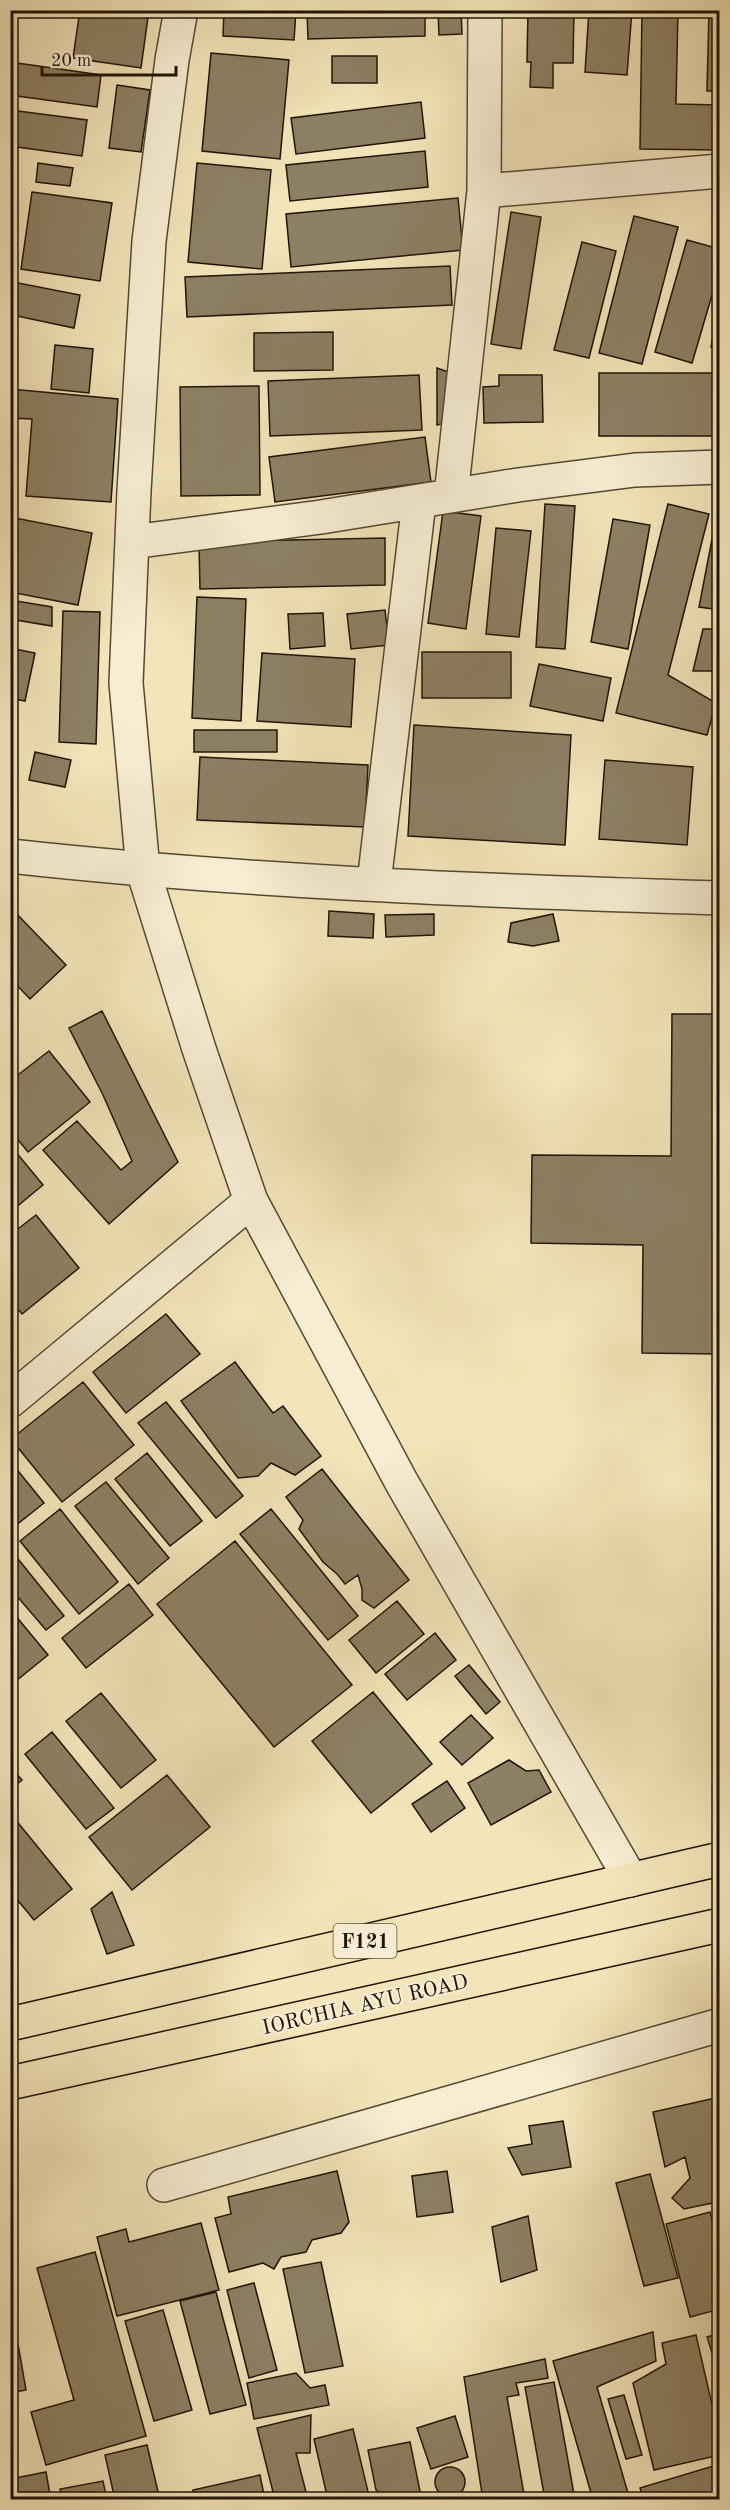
<svg xmlns="http://www.w3.org/2000/svg" width="730" height="2510" font-family="'Old Standard TT',serif">
	<style>
		.building { fill: #8d8064; stroke: #1f1407; stroke-width: 1.5 }
		.lines { fill: none; stroke-linecap: round; stroke-linejoin: round }
		.minor-casing { stroke: #544834; stroke-width: 36 }
		.major-casing { stroke: #1f1407; stroke-width: 36 }
		.minor { stroke: #f7edd2; stroke-width: 33 }
		.major { stroke: #f3e4b9; stroke-width: 33 }
		.labels { text-anchor: middle; stroke-width: 4.5; stroke-linejoin: round; paint-order: stroke }
		.shield { fill: #f7edd2; stroke: #605544; stroke-width: 1.5 }
		.shield-label { font-size: 20px; font-weight: bold; fill: #1f1407 }
		.street-label { font-size: 21px; fill: #1f1407; stroke: #f7edd2 }
	</style>
	<rect width="100%" height="100%" fill="#f3e4b9"/>
	<filter id="stains"><feTurbulence type="fractalNoise" baseFrequency=".00333" numOctaves="4"/><feColorMatrix values="0 0 0 0 .2 0 0 0 0 .09 0 0 0 0 .02 0 0 0 .5 -.17"/></filter>
	<radialGradient id="worn" r=".72"><stop offset=".6" stop-color="#630" stop-opacity="0"/><stop offset="1" stop-color="#630" stop-opacity=".3"/></radialGradient>
	<!-- building -->
	<path class="building" d="M80,10h69l-8,58 -68,-10z
		M224,10h72l-2,30 -71,-4z
		M307,10h118v26l-117,3z
		M438,10h23l1,24 -23,1z
		M528,10h46l-1,53h-20v25l-23,-1 1,-25h-4z
		M589,10h43l-5,65 -42,-3z
		M642,10h36l-2,94 44,1v45l-80,-1z
		M709,10h11v81h-13z
		M211,53l78,7 -9,99 -78,-8z
		M332,56h45v27h-45z
		M10,62l91,13 -4,32 -87,-12z
		M117,85l33,5 -9,62 -32,-4z
		M421,102l4,36 -129,16 -5,-36z
		M10,110l77,10 -5,36 -72,-10z
		M425,151l3,36 -138,14 -4,-36z
		M38,163l35,5 -3,18 -34,-4z
		M197,163l74,7 -9,99 -74,-7z
		M32,192l80,11 -12,78 -79,-12z
		M458,198l5,52 -172,17 -5,-53z
		M511,212l30,5 -20,132 -30,-5z
		M634,216l44,11 -36,137 -43,-11z
		M687,240l33,9v19l-28,95 -37,-11z
		M582,242l34,9 -27,107 -35,-8z
		M450,266l2,39 -265,12 -2,-40z
		M18,283l62,12 -6,33 -62,-13z
		M720,301v47l-9,-1z
		M333,332v38l-79,1v-38z
		M55,345l38,4 -4,44 -38,-4z
		M437,368l17,6 -2,47 -15,4z
		M599,373h121v63h-121z
		M419,375l3,55 -152,6 -2,-55z
		M499,375h43l1,47 -59,1 -1,-36 16,-1z
		M259,386l1,109 -79,1 -1,-109z
		M10,389l108,10 -7,103 -85,-6 6,-77 -22,-1z
		M425,437l6,45 -156,20 -6,-45z
		M545,504l30,2 -10,143 -29,-2z
		M668,504l41,10 -41,161 48,28 -9,32 -91,-22z
		M443,511l38,5 -15,113 -38,-6z
		M10,517l82,16 -14,72 -68,-13z
		M613,519l37,6 -22,124 -37,-7z
		M496,528l35,3 -12,106 -33,-3z
		M713,534l7,1v75l-21,-3z
		M385,538v47l-185,4 -1,-47z
		M197,597l49,2 -5,122 -49,-3z
		M10,600l42,7v19l-42,-7z
		M385,610l4,35 -38,4 -4,-35z
		M63,611l37,1 -4,132 -37,-2z
		M323,613l2,33 -35,3 -2,-35z
		M703,629h17v42h-27z
		M10,648l25,5 -10,48 -15,-3z
		M422,652h89v46h-89z
		M262,653l93,6 -4,68 -94,-6z
		M539,664l72,14 -8,43 -73,-15z
		M414,725l157,10 -6,110 -157,-9z
		M194,730h83v22h-83z
		M35,752l36,8 -6,27 -36,-7z
		M200,757l168,8 -3,62 -168,-7z
		M605,760l88,7 -6,78 -88,-6z
		M10,907l56,58 -36,34 -20,-21z
		M329,911l45,3 -1,24 -45,-2z
		M434,914v21l-48,2 -1,-22z
		M553,914l6,27 -26,5 -25,-4 3,-19z
		M102,1011l76,151 -69,62 -66,-74 34,-29 44,49 11,-9 -29,-66 -34,-67z
		M672,1014h48l-1,340 -77,-1 1,-108 -112,-2 1,-88 139,1z
		M49,1051l41,51 -62,50 -18,-22v-49z
		M10,1145l33,40 -29,24 -4,-1z
		M36,1215l43,53 -57,46 -12,-14v-65z
		M166,1314l34,40 -74,59 -33,-41z
		M235,1362l38,51 10,-7 38,50 -26,19 -24,-12 -13,13 -20,2 -57,-77z
		M83,1382l51,63 -72,57 -51,-63z
		M166,1402l77,94 -27,22 -78,-95z
		M147,1453l55,68 -32,25 -55,-67z
		M10,1461l34,42 -34,27z
		M322,1469l87,111 -35,28 -12,-8v-11l-4,-14 -13,9 -8,-10 -14,-12 -24,-33 4,-9 -17,-23z
		M106,1482l63,76 -31,26 -63,-78z
		M60,1509l58,73 -39,32 -59,-73z
		M271,1509l87,107 -30,24 -88,-106z
		M235,1541l117,144 -78,62 -117,-143z
		M10,1549l54,67 -18,14 -36,-42z
		M129,1584l24,31 -67,53 -24,-30z
		M397,1601l27,33 -48,39 -27,-33z
		M10,1609l38,46 -37,30h-1z
		M435,1633l21,27 -49,40 -22,-26z
		M469,1665l31,37 -14,12 -31,-38z
		M373,1692l59,72 -61,49 -59,-72z
		M101,1693l55,67 -35,28 -55,-67z
		M471,1715l22,23 -31,27 -22,-23z
		M52,1732l62,76 -28,21 -61,-75z
		M509,1760l17,11 13,-1 12,22 -60,33 -23,-42z
		M10,1766l12,14 -12,10z
		M167,1775l43,52 -78,63 -43,-53z
		M447,1781l18,27 -34,24 -19,-28z
		M10,1813l62,76 -38,31 -24,-29z
		M112,1892l22,53 -27,9 -16,-45z
		M720,2097v136l-7,-30 -29,6 -12,-11 18,-20 -5,-21 -20,10 -12,-55z
		M563,2121l8,46 -49,8 -14,-27 24,-4 -3,-18z
		M337,2171l12,51 -8,11 -29,7 -6,12 -25,5 -7,12 -11,-6 -34,9 -14,-54 16,-4 -3,-17z
		M447,2171l6,41 -36,5 -5,-41z
		M650,2174l28,104 -34,8 -28,-103z
		M710,2212l10,37v60l-30,8 -24,-93z
		M528,2216l9,54 -36,12 -9,-55z
		M201,2223l18,67 -102,26 -20,-79 29,-8 3,13z
		M95,2252l51,184 -100,29 -15,-53 43,-12 -37,-132z
		M321,2262l22,104 -38,7 -22,-104z
		M254,2283l23,87 -28,8 -22,-88z
		M216,2292l30,113 -36,9 -30,-113z
		M163,2310l29,100 -38,11 -29,-100z
		M653,2332l3,29 -59,26 33,113h-37l-40,-139z
		M720,2333v45l-13,-41z
		M696,2335l24,104v16l-66,15 -21,-87 33,-19 -4,-21z
		M18,2344l8,46 -16,3v-47z
		M545,2359l3,19 -32,5 3,12 -12,2 18,103h-42l-19,-123z
		M296,2373l14,15 15,-3 4,20 -75,14 -7,-36z
		M554,2382l21,118h-30l-20,-113z
		M624,2395l18,60 -16,4 -18,-60z
		M311,2415l-1,38h-14l12,47h-33l-18,-72z
		M455,2416l13,41 -37,12 -14,-41z
		M353,2429l17,71h-42l-14,-61z
		M410,2442l11,54 -31,4 -14,-10 -8,-40z
		M147,2445l13,55h-45l-10,-45z
		M720,2464v36h-76l-4,-12z
		M435 2482a15 15 0 1 1 30 0a15 15 0 1 1-30 0Z
		M46,2472l5,28h-41v-21z
		M260,2475l5,25h-70l-2,-10z
		M103,2481l4,19h-44l-3,-11z"/>
	<g class="lines">
		<defs>
			<path id="minor" d="M181,10l-9,50 -23,181 -15,250 -8,192 17,187 56,179 52,152 151,282 229,397
				M484,191l236,-20
				M451,496l33,-305 1,-181
				M132,542l189,-25 197,-32 117,-15 85,-3
				M10,856c236,26 473,35 710,42
				M374,883l45,-381
				M10,1401l241,-200
				M164,2185l556,-160"/>
			<path id="major" d="M10,2024l710,-165
				M10,2083l710,-158"/>
		</defs>
		<!-- minor casing -->
		<use href="#minor" class="minor-casing"/>
		<!-- major casing -->
		<use href="#major" class="major-casing"/>
		<!-- minor -->
		<use href="#minor" class="minor"/>
		<!-- major -->
		<use href="#major" class="major"/>
	</g>
	<g class="labels">
		<!-- shield labels -->
		<rect class="shield" x="333.5" y="1924" width="63" height="34" rx="4.5"/>
		<g class="shield-label">
			<text x="365" y="1948">F121</text>
		</g>
		<!-- street labels -->
		<g class="street-label">
			<text transform="translate(365 2004) rotate(-13)" y="7">IORCHIA AYU ROAD</text>
		</g>
	</g>
	<!-- margin -->
	<rect width="730" height="2510" fill="none" stroke="#f3e4b9" stroke-width="36"/>
	<rect x="12" y="12" width="706" height="2486" fill="none" stroke="#1f1407" stroke-width="3"/>
	<rect x="18" y="18" width="694" height="2474" fill="none" stroke="#1f1407" stroke-width="1.5"/>
	<!-- scale -->
	<path d="M42 66v9h134v-9" fill="none" stroke="#1f1407" stroke-width="3"/>
	<text x="51" y="66" font-size="18" fill="#1f1407" stroke="#f7edd2" stroke-width="4.5" paint-order="stroke">20 m</text>
	<rect width="100%" height="100%" filter="url(#stains)"/>
	<rect width="100%" height="100%" fill="url(#worn)"/>
</svg>
